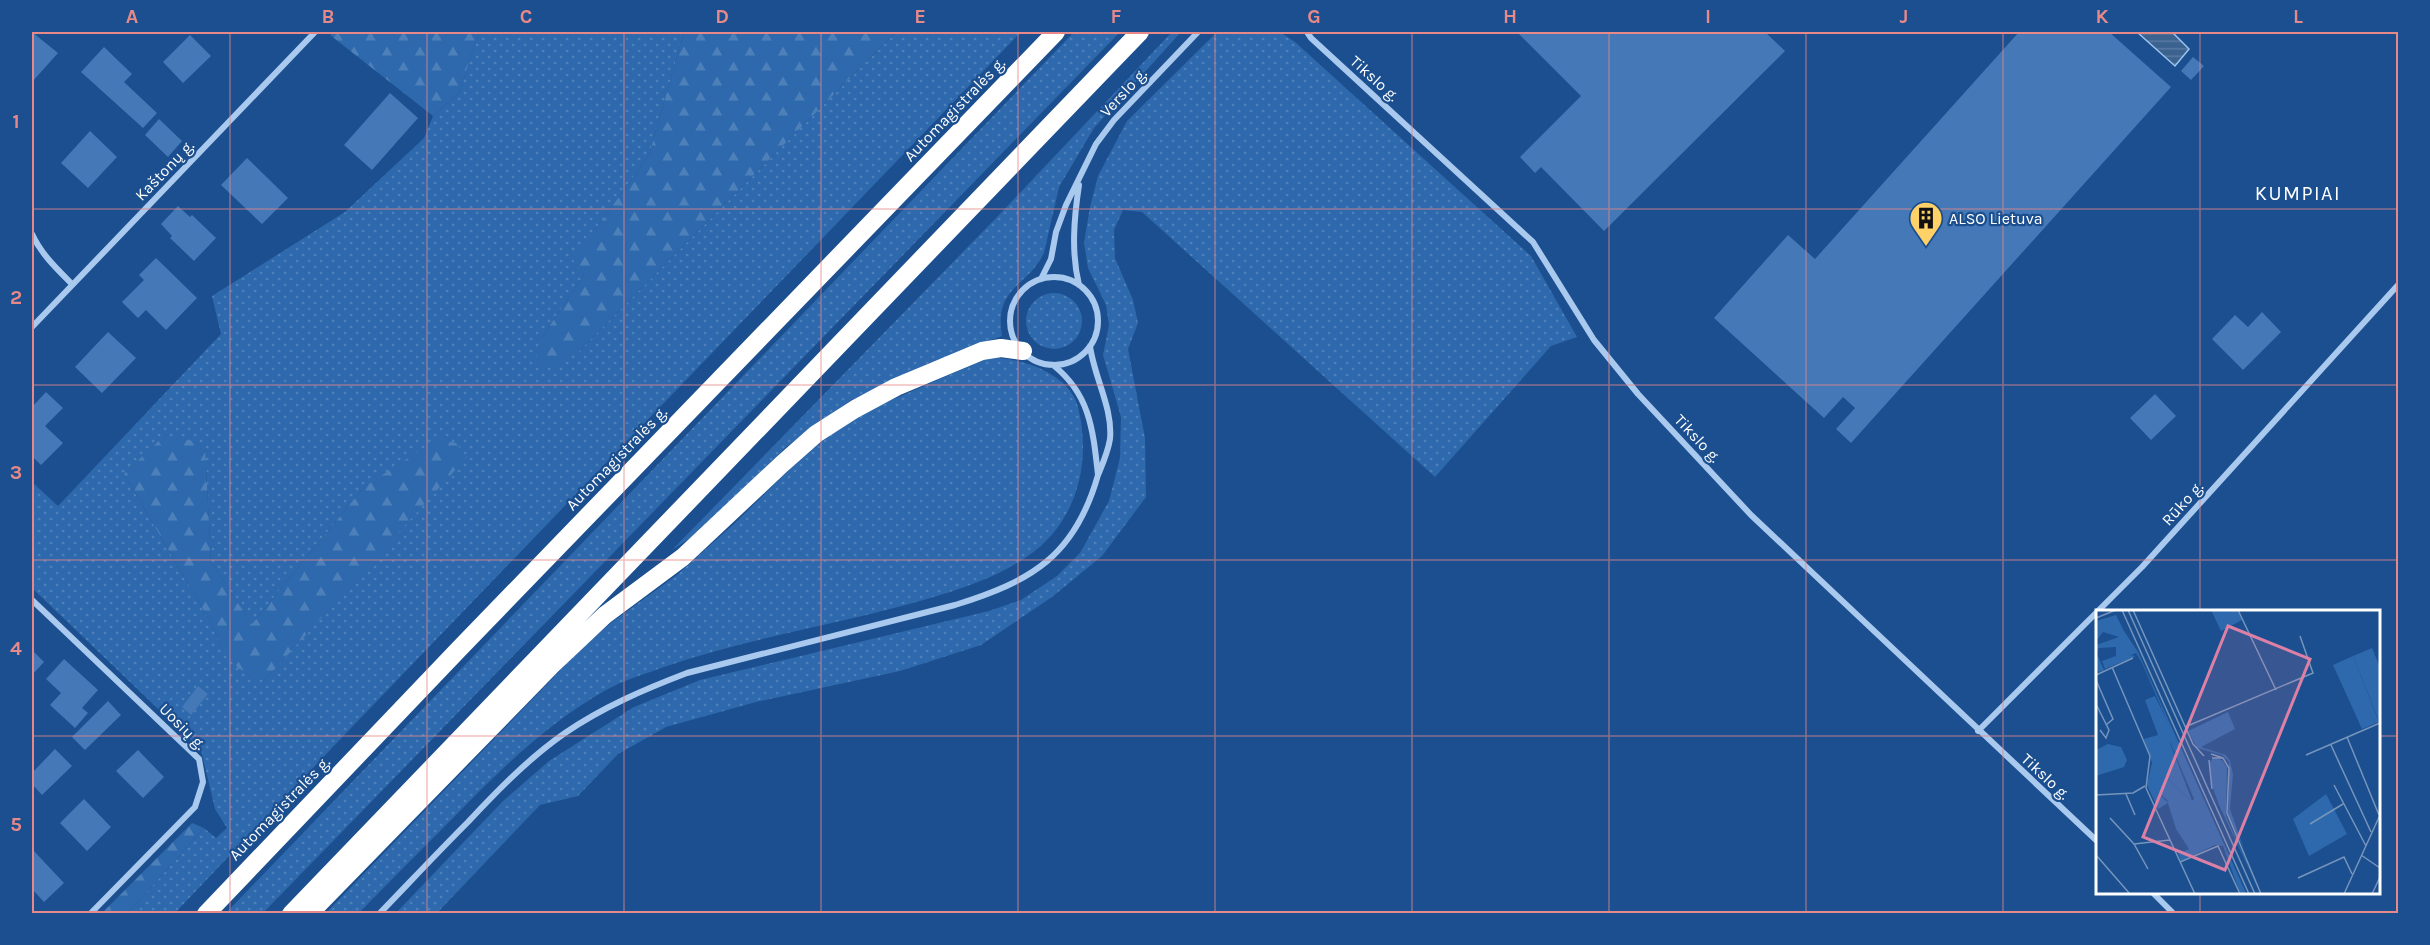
<svg xmlns="http://www.w3.org/2000/svg" width="2430" height="945" font-family="Karla,sans-serif">
	<style>
		.grass { fill: url(#grass-dots); fill-rule: evenodd }
		.forest { fill: url(#forest-firs) }
		.water { fill: url(#water-rules); stroke: #9cc4f0; stroke-width: 1.5 }
		.building { fill: #4478b7 }
		.lines { fill: none; stroke-linecap: round; stroke-linejoin: round }
		.minor { stroke: #a9c9ee; stroke-width: 6 }
		.motorway { stroke: #fff; stroke-width: 18 }
		.grid { fill: none; stroke: #e88989; stroke-width: 1.5; stroke-opacity: 0.55 }
		.labels { text-anchor: middle; stroke-width: 4.5; stroke-linejoin: round; paint-order: stroke }
		.street-label { font-size: 16px; fill: #fff; stroke: #1b4f8f }
		.poi-label { font-size: 16px; fill: #fff; stroke: #1b4f8f; text-anchor: start }
		.quarter-label { font-size: 20px; letter-spacing: 1.5px; fill: #fff; stroke: #1b4f8f }
		.inset-road { fill: none; stroke: #7695bc; stroke-width: 1.5 }
		.view { fill: #dd80a5; fill-opacity: 0.15; stroke: #dd80a5; stroke-width: 3 }
		.inset-edge { fill: none; stroke: #fff; stroke-width: 3 }
		.neatline { fill: none; stroke: #e88989; stroke-width: 2 }
		.grid-label { font-size: 20px; text-anchor: middle; font-weight: bold; fill: #e88989 }
	</style>
	<defs>
		<pattern id="grass-dots" width="8" height="8" patternUnits="userSpaceOnUse" patternTransform="scale(1.5)"><rect width="8" height="8" fill="#2e69ad"/><path d="M2 2h.1M6 6h.1" fill="none" stroke="#4d80b9" stroke-width="1.8" stroke-linecap="round"/></pattern>
		<pattern id="forest-firs" width="22" height="20" patternUnits="userSpaceOnUse" patternTransform="scale(1.5)"><rect width="22" height="20" fill="#2e69ad"/><path d="M5 1l3.5 6h-7zM16 11l3.5 6h-7z" fill="#4d80b9"/></pattern>
		<pattern id="water-rules" width="6" height="5" patternUnits="userSpaceOnUse" patternTransform="scale(1.5)"><rect width="6" height="5" fill="#3c6290"/><path d="M0 2.5h6" fill="none" stroke="#597aa1"/></pattern>
	</defs>
	<rect width="100%" height="100%" fill="#1b4f8f"/>
	<!-- grass -->
	<path class="grass" d="M479,32h205l-35,123 -52,72 -26,29 13,19 -42,62 36,15 318,-320h125l-670,696 -176,185h-47l76,-85 12,10 11,-10 -12,-19 -14,-59 -169,-162v-106l26,24 163,-172 -9,-38 133,-84 79,-74 9,-22 26,-23zM205,444l6,118 41,62 112,-137 -57,145 -43,49 -40,-31 -17,-34 -83,-142z
		M1074,32h46l-857,881h-37z
		M1172,32h9l-87,96 -35,59 -15,66c-17,35 -50,33 -42,83l-73,27 -78,37 -65,47 -88,86 -26,17 326,-334z
		M1217,32h63l15,10 236,214 46,81 -26,9 -116,131 -293,-265 -19,-2 -9,20 1,28 18,42 5,23 -10,26 17,89 1,59 -44,59 -50,41 -71,48 -81,26 -144,31 -90,25 -48,27 -40,42 -38,9 -103,108h-41l106,-111 47,-41 85,-54 66,-27 289,-69 32,-11 36,-24 23,-23 29,-52 11,-43 1,-41 -18,-62 6,-30 -3,-20 -18,-37 -4,-25 6,-36 8,-31 29,-55z
		M1026 321a28 28 0 1 1 56 0a28 28 0 1 1-56 0Z
		M998,358c29,2 72,17 80,49 14,56 -1,115 -50,149 -30,21 -67,33 -101,43 -86,25 -175,38 -260,67 -19,7 -41,13 -59,23 -60,33 -109,82 -157,131 -31,31 -62,62 -92,93l-34,1 257,-266 30,-26 65,-47 57,-51 66,-65 35,-28 29,-19 120,-52z"/>
	<!-- forest -->
	<path class="forest" d="M334,32h145l-20,61 -26,23 -103,-81z
		M684,32h212l-318,320 -30,16 -13,-6 7,-25 42,-62 -14,-19 27,-29 52,-72z
		M165,435l40,9 6,118 41,62 112,-137 73,-48 19,4 11,14 -203,224 -26,-13 -14,-18 -17,-34 -83,-142z
		M192,823l12,5 -76,85h-26z"/>
	<!-- water -->
	<path class="water" d="M2137,32h35l17,17 -14,17z"/>
	<!-- building -->
	<path class="building" d="M32,32l26,21 -26,29z
		M1517,32h248l20,19 -181,180 -63,-64 -6,6 -15,-16 61,-61z
		M2019,32h90l62,55 -320,356 -15,-14 19,-21 -12,-11 -19,21 -110,-100 74,-83 27,24z
		M190,35l21,21 -28,27 -20,-21z
		M104,47l28,27 -8,8 33,31 -14,15 -62,-56z
		M2193,57l11,9 -13,14 -10,-9z
		M390,93l28,25 -46,52 -28,-25z
		M159,119l23,22 -14,16 -23,-22z
		M90,131l27,26 -29,31 -27,-25z
		M247,158l41,40 -26,26 -41,-39z
		M178,206l12,11 2,-2 24,23 -22,23 -24,-23 2,-2 -11,-12z
		M156,258l41,40 -31,32 -20,-20 -8,8 -16,-16 22,-22 -5,-5z
		M2262,312l19,20 -38,38 -31,-31 23,-24 13,12z
		M108,332l28,26 -34,35 -27,-26z
		M46,392l17,16 -18,18 18,17 -22,22 -9,-9v-49z
		M2155,394l21,22 -25,24 -21,-22z
		M32,650l12,12 -12,13z
		M64,659l34,31 -16,18 6,5 -13,15 -25,-23 11,-12 -15,-14z
		M198,686l10,8 -17,21 -9,-8z
		M108,701l13,14 -36,35 -13,-13z
		M55,749l17,17 -30,29 -10,-11v-11z
		M138,750l26,27 -21,21 -27,-27z
		M84,799l27,28 -24,24 -27,-28z
		M32,849l32,34 -20,19 -12,-13z"/>
	<g class="lines">
		<!-- minor -->
		<path class="minor" d="M1307,32l4,6 222,204 61,98 44,54 113,121 346,326
			M1079,185c-5,33 -8,67 0,100
			M32,234c9,20 25,35 40,50
			M1010 321a44 44 0 1 1 88 0a44 44 0 1 1-88 0Z
			M1041,279l10,-20 5,-27 10,-27 30,-61 18,-24 84,-88
			M32,327l283,-295
			M1053,365c37,29 40,65 45,110 5,-12 10,-23 12,-36 3,-31 -16,-62 -20,-93
			M32,600l167,159 4,23 -8,25 -105,107
			M1978,731l164,-164 256,-282
			M2152,892l22,22
			M379,914c30,-31 59,-62 89,-92 30,-32 61,-64 97,-89 38,-26 80,-44 122,-60l268,-68c77,-24 120,-49 143,-130"/>
		<!-- motorway -->
		<path class="motorway" d="M206,914l253,-265 597,-617
			M291,914l849,-882
			M309,914l243,-249 53,-50 78,-58 99,-93 34,-30 39,-25 41,-22 86,-36 19,-3 22,3"/>
	</g>
	<!-- grid -->
	<path class="grid" d="M230,32v882M427,32v882M624,32v882M821,32v882M1018,32v882M1215,32v882M1412,32v882M1609,32v882M1806,32v882M2003,32v882M2200,32v580M32,209h2366M32,385h2366M32,560h2366M32,736h2065M2378,736h20M2200,892v22"/>
	<!-- icons -->
	<defs>
		<symbol id="building-pin" viewBox="-11 -11 22 30"><path d="M0 17L-7.5 6A9.5 9.5 0 1 1 7.5 6Z" fill="#ffd166" stroke="#1b4f8f"/><path d="M-4-6H4V6H1V3H-1V6H-4ZM-2.5-4.3h1.7v1.8h-1.7ZM.8-4.3h1.7v1.8H.8ZM-2.5-1h1.7V.8h-1.7ZM.8-1h1.7V.8H.8Z" fill="#111"/></symbol>
	</defs>
	<g fill-rule="evenodd">
		<use href="#building-pin" x="1907" y="199" width="38" height="52"/>
	</g>
	<g class="labels">
		<!-- street labels -->
		<g class="street-label">
			<text transform="translate(1375 78) rotate(42)" y="6">Tikslo g.</text>
			<text transform="translate(1123 92) rotate(-47)" y="6">Verslo g.</text>
			<text transform="translate(954 109) rotate(-46)" y="6">Automagistralės g.</text>
			<text transform="translate(164 170) rotate(-46)" y="6">Kaštonų g.</text>
			<text transform="translate(1698 438) rotate(47)" y="6">Tikslo g.</text>
			<text transform="translate(616 458) rotate(-46)" y="6">Automagistralės g.</text>
			<text transform="translate(2182 503) rotate(-48)" y="6">Rūko g.</text>
			<text transform="translate(183 726) rotate(45)" y="6">Uosių g.</text>
			<text transform="translate(2046 776) rotate(43)" y="6">Tikslo g.</text>
			<text transform="translate(279 808) rotate(-46)" y="6">Automagistralės g.</text>
		</g>
		<!-- poi labels -->
		<g class="poi-label">
			<text x="1949" y="224">ALSO Lietuva</text>
		</g>
		<!-- quarter labels -->
		<g class="quarter-label">
			<text x="2298" y="200">KUMPIAI</text>
		</g>
	</g>
	<!-- overview -->
	<g transform="translate(2096 610)">
		<rect width="284" height="284" fill="#1b4f8f"/>
		<path d="M115,0h26l5,10 -21,11zM28,21l14,21 108,241h-6l-17,-47 -8,-1 -34,16 -3,-7 11,-5 -13,-20 -9,-29 -17,-14 15,-10 26,25 3,-2 -24,-57 5,-3 -33,-76 -6,-10 -7,3zM257,46l26,66 -17,7 -29,-64zM132,102l7,17 -34,18 25,8 4,6 3,13 -3,35 14,40 -16,-33 1,-54 -7,-7 -25,-7 -9,-17zM12,134l13,3 6,13 -3,7 -28,9v-26zM117,148l9,2 5,7 -1,49 34,77 -41,-88 -8,-22 -2,-19zM230,184l21,40 -38,22 -16,-37z" fill="#2e69ad"/>
		<path d="M20,5l10,20 3,20 7,1 -31,13 -3,-8 14,-5v-9l-17,1 -3,4 8,18 -5,2 -3,-4v-23l23,-8 -16,-5 -7,9v-20zM276,38l7,17v56l-26,-65zM59,86l21,43 -6,4 23,60 -28,-27 -13,10 16,17 -10,6 -11,-24 5,-22 -8,-24 14,-4 -13,-35zM103,202l12,26 -22,4v-8l17,2 -8,-14z" fill="#2e69ad"/>
		<path class="inset-road" d="M26,0l127,284M32,0l127,284M37,0l60,134 11,12M142,0l38,80M0,8l20,-8M16,57l38,89 -4,32 49,106M0,65l37,-17M0,70l17,39 -7,6M0,94l13,26 -3,8 -6,-8M89,117l128,-54 -13,-37M251,127l32,78M235,135l40,87M115,144l12,4h-11M210,145l74,-32M127,148l6,10 -2,45 34,81M113,150l3,29M238,175l32,61M30,184l9,21M0,185l37,-2 12,-7M14,208l24,26 14,25M214,214l33,-20M38,234l36,-4M0,245l34,39M265,245l19,13M84,252l38,-16 22,48M202,268l46,-21 8,17M248,284l36,-79M276,284l8,-17"/>
		<path class="view" d="M132,16l82,33 -85,211 -82,-33z"/>
		<rect width="284" height="284" class="inset-edge"/>
	</g>
	<!-- border -->
	<rect width="2430" height="945" fill="none" stroke="#1b4f8f" stroke-width="66"/>
	<rect x="33" y="33" width="2364" height="879" class="neatline"/>
	<g class="grid-label">
		<text x="132" y="23">A</text>
		<text x="328" y="23">B</text>
		<text x="526" y="23">C</text>
		<text x="722" y="23">D</text>
		<text x="920" y="23">E</text>
		<text x="1116" y="23">F</text>
		<text x="1314" y="23">G</text>
		<text x="1510" y="23">H</text>
		<text x="1708" y="23">I</text>
		<text x="1904" y="23">J</text>
		<text x="2102" y="23">K</text>
		<text x="2298" y="23">L</text>
		<text x="16" y="128">1</text>
		<text x="16" y="304">2</text>
		<text x="16" y="479">3</text>
		<text x="16" y="655">4</text>
		<text x="16" y="831">5</text>
	</g>
</svg>
